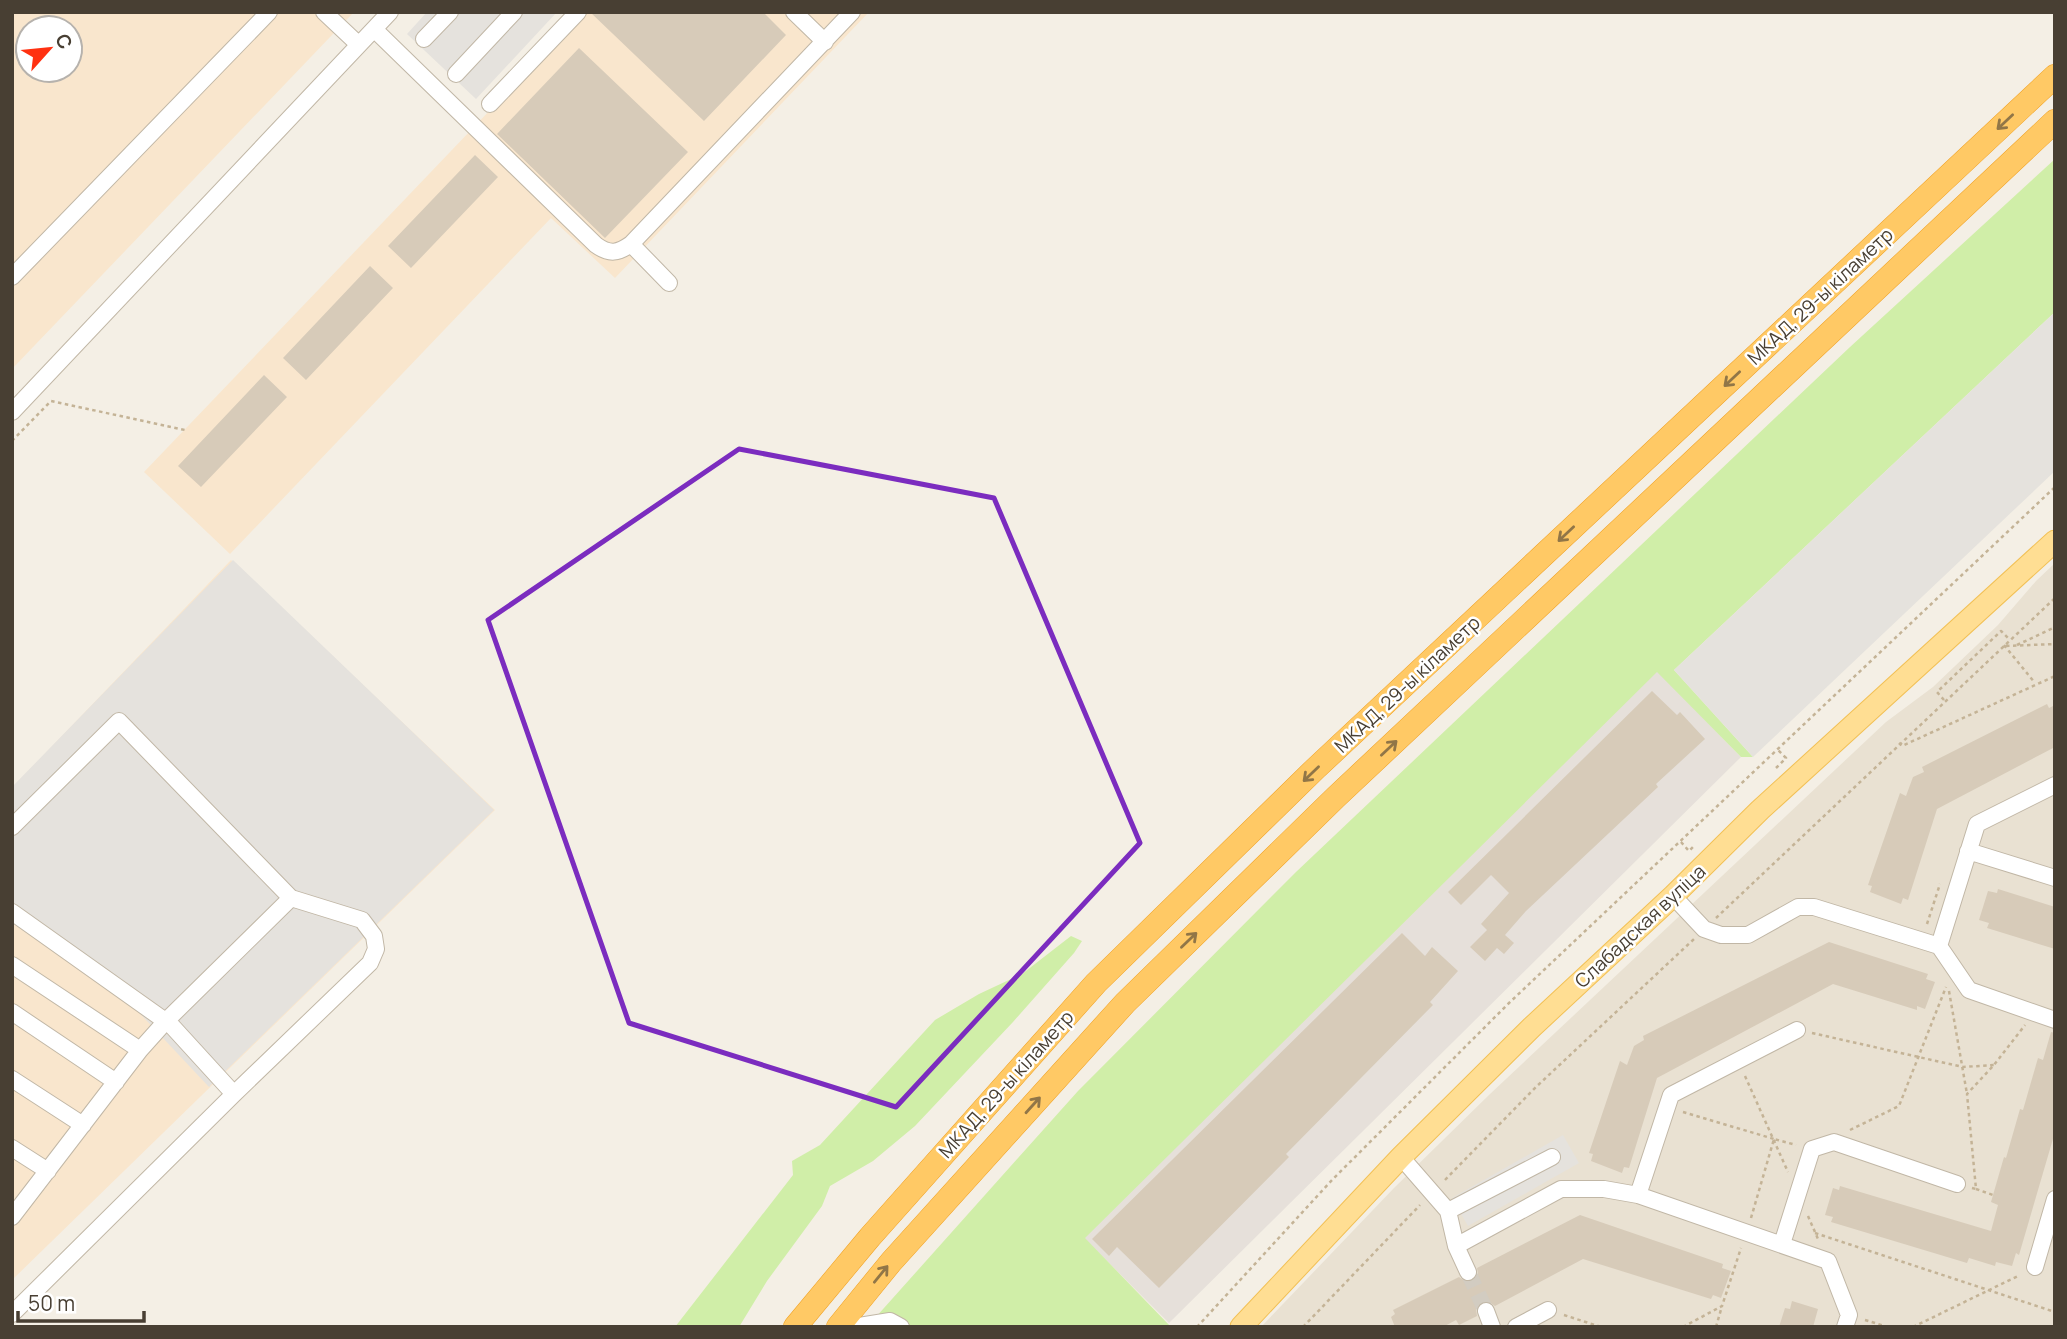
<svg xmlns="http://www.w3.org/2000/svg" width="2067" height="1339" font-family="Manrope,sans-serif">
	<style>
		.residential { fill: #e9e1d2 }
		.commercial { fill: #f9e6cd; fill-rule: evenodd }
		.industrial { fill: #e6e0da }
		.green { fill: #d0eea8 }
		.parking { fill: #e5e2dd }
		.building { fill: #d7cbb9 }
		.lines { fill: none; stroke-linecap: round; stroke-linejoin: round }
		.minor-tunnel { stroke: #d2ccc1; stroke-width: 16; stroke-dasharray: 16 8; stroke-linecap: butt }
		.minor-casing { stroke: #c1b7a6; stroke-width: 18 }
		.major-casing { stroke: #f2c055; stroke-width: 23 }
		.highway-casing { stroke: #f0a123; stroke-width: 24 }
		.path { stroke: #c4b396; stroke-width: 2.5; stroke-dasharray: 3.5 3.5; stroke-linecap: butt }
		.minor { stroke: #fff; stroke-width: 16 }
		.major { stroke: #ffde93; stroke-width: 21 }
		.highway { stroke: #ffc965; stroke-width: 23 }
		.oneway { stroke: #917647 }
		.marked { fill: none; stroke: #7b2cbf; stroke-width: 5; stroke-linejoin: round }
		.labels { text-anchor: middle; stroke-width: 5; stroke-linejoin: round; paint-order: stroke }
		.street-label { font-size: 19px; fill: #483f33; stroke: #fff }
	</style>
	<rect width="100%" height="100%" fill="#f4efe5"/>
	<!-- residential -->
	<path class="residential" d="M2055,563v764h-794l133,-139 96,-94 396,-372 47,-35 65,-62 38,-44z"/>
	<!-- commercial -->
	<path class="commercial" d="M12,12h342l-342,357zM28,28h42v42h-42z
		M584,12h285l-254,266 -64,-60 -321,336 -86,-82z
		M231,560l264,250 -483,470v-492z"/>
	<!-- industrial -->
	<path class="industrial" d="M1657,671l84,86 -572,566 -85,-85z"/>
	<!-- green -->
	<path class="green" d="M2055,159v153l-381,358 79,87h-12l-84,-85 -572,566 86,89h-304l211,-236 218,-219 554,-525z
		M1071,936l11,5 -8,12 -61,69 -98,104 -42,35 -43,25 -8,20 -55,75 -28,46h-64l118,-152 -1,-14 28,-16 115,-125 44,-26 43,-20z"/>
	<!-- parking -->
	<path class="parking" d="M427,12h130l-81,87 -69,-65z
		M2055,312v159l-302,286 -79,-87z
		M233,560l261,250 -285,277 -78,-83 -119,-81v-136z
		M1563,1135l16,28 -111,63 -16,-28z"/>
	<!-- building -->
	<path class="building" d="M590,12h173l23,23 -82,86z
		M579,48l109,104 -83,86 -108,-104z
		M475,155l23,22 -87,91 -23,-22z
		M370,266l23,22 -87,92 -23,-22z
		M264,375l23,22 -86,90 -23,-21z
		M1652,691l25,24 3,-3 25,27 -49,45 2,3 -132,124 -21,24 9,8 -10,11 -7,-6 -12,13 -15,-14 17,-17 -6,-6 28,-31 -18,-18 -30,30 -13,-13z
		M2047,704l2,4 6,-3v42l-118,62 -29,91 -5,-2 -2,6 -31,-12 2,-6 -4,-1 32,-92 6,3 7,-19 11,-5 -2,-5z
		M1998,889l57,18v42l-68,-21 2,-5 -10,-3 9,-29 9,2z
		M1402,933l23,23 7,-9 26,24 -28,31 3,3 -147,149 3,3 -130,131 -42,-41 -8,9 -17,-17z
		M1829,942l99,32 -2,5 9,3 -10,27 -8,-3v4l-84,-26 -176,94 -28,90 -5,-1 -2,6 -31,-12 2,-7 -4,-1 31,-92 7,4 7,-19 10,-6 -1,-4z
		M2051,1032l4,1v99l-36,123 -3,-2 -4,13 -16,-4 -1,4 -26,-8 -2,5 -136,-41 2,-5 -8,-2 8,-27 6,2 1,-4 151,45 7,-26 -7,-3 13,-45 2,1 14,-49 3,1 15,-52 5,2z
		M1580,1215l143,49 -1,4 9,3 -10,27 -8,-3 -2,4 -128,-40 -88,47 -7,-5h-6l-6,8 1,7 -18,9 -3,-5 -13,7h-48l-4,-10 4,-3 -2,-4 66,-33 7,5 7,-1 5,-7 -1,-6z
		M1792,1301l26,8 -5,18h-34l6,-19 5,1z"/>
	<g class="lines">
		<!-- minor-tunnel -->
		<path class="minor-tunnel" d="M1468,1272l18,39"/>
		<defs>
			<path id="minor" d="M324,12l34,32
				M794,12l31,30
				M374,29l222,216c14,10 22,8 35,-1l221,-232
				M424,39l26,-27
				M456,74l58,-62
				M490,104l88,-92
				M631,244l38,39
				M12,277l257,-265
				M12,412l378,-400
				M12,827l107,-106 172,177 71,22 12,16 2,13 -6,14 -136,131 -222,220
				M1968,851l87,27
				M1673,896l31,33 17,6h27l50,-28h16l125,39 30,44 86,30
				M12,912l159,113 63,69
				M1939,946l38,-122 78,-39
				M12,965l128,85
				M12,1012l104,70
				M12,1079l71,46
				M12,1148l36,23
				M1401,1157l47,54 8,35 12,26
				M1638,1195l33,-100 126,-65
				M1448,1211l104,-54
				M12,1217l128,-167 26,-29 125,-123
				M1782,1244l30,-95 22,-7 123,42
				M1456,1246l105,-57h43l34,6 190,66 21,54 -4,12
				M2035,1267l20,-68
				M1486,1311l6,16
				M853,1327l37,-6 11,6
				M1516,1327l32,-17"/>
			<path id="major" d="M1241,1327l160,-170 131,-130 141,-131 87,-86 295,-269"/>
			<path id="highway" d="M795,1327l75,-90 226,-254 219,-214 740,-693
				M838,1327l53,-65 234,-259 211,-206 719,-676"/>
		</defs>
		<!-- minor casing -->
		<use href="#minor" class="minor-casing"/>
		<!-- major casing -->
		<use href="#major" class="major-casing"/>
		<!-- highway casing -->
		<use href="#highway" class="highway-casing"/>
		<!-- path -->
		<path class="path" d="M12,441l39,-40 134,29
			M2004,645l31,38
			M2017,645l38,-18
			M2006,646l49,-2
			M1944,700l-7,-8 64,-61 9,9
			M1899,743l3,3 153,-70
			M1776,768l10,-10 -8,-8
			M1681,842l8,9 4,-4
			M1716,918l339,-320
			M1927,924l13,-40
			M1949,991l18,103
			M1812,1033l151,34 31,-2
			M1745,1076l43,96
			M1683,1112l91,27
			M1850,1130l49,-24 47,-119
			M1445,1180l91,-93 158,-148
			M1972,1188l4,1 -9,-95 27,-29 31,-40
			M1976,1189l17,6
			M1808,1216l10,23
			M1751,1218l23,-79 22,6
			M1815,1233l240,79
			M1564,1315l37,12
			M1865,1320l23,7
			M1197,1327l135,-147 177,-177 546,-516
			M1303,1327l117,-122
			M1683,1327l39,-21 19,-58
			M1716,1327l6,-21
			M1913,1327l107,-52"/>
		<!-- minor -->
		<use href="#minor" class="minor"/>
		<!-- major -->
		<use href="#major" class="major"/>
		<!-- highway -->
		<use href="#highway" class="highway"/>
	</g>
	<!-- one-way arrows -->
	<defs><path id="oneway-shaft" d="M-6 0H5M1.5-3L5.5 0L1.5 3" fill="none" stroke-width="1.6" stroke-linecap="round" stroke-linejoin="round" transform="scale(1.75)"/></defs>
	<g class="oneway">
		<use href="#oneway-shaft" transform="translate(2005 122) rotate(137)"/>
		<use href="#oneway-shaft" transform="translate(1732 379) rotate(137)"/>
		<use href="#oneway-shaft" transform="translate(1566 534) rotate(137)"/>
		<use href="#oneway-shaft" transform="translate(1389 748) rotate(-43)"/>
		<use href="#oneway-shaft" transform="translate(1311 774) rotate(136)"/>
		<use href="#oneway-shaft" transform="translate(1189 940) rotate(-44)"/>
		<use href="#oneway-shaft" transform="translate(1033 1105) rotate(-48)"/>
		<use href="#oneway-shaft" transform="translate(881 1274) rotate(-51)"/>
	</g>
	<!-- marked area -->
	<path class="marked" d="M739,449l255,49 146,345 -244,264 -267,-84 -141,-403z"/>
	<g class="labels">
		<!-- street labels -->
		<g class="street-label">
			<text transform="translate(1820 296) rotate(-43)" y="7">МКАД, 29-ы кіламетр</text>
			<text transform="translate(1407 684) rotate(-43)" y="7">МКАД, 29-ы кіламетр</text>
			<text transform="translate(1640 926) rotate(-43)" y="7">Слабадская вуліца</text>
			<text transform="translate(1006 1084) rotate(-48)" y="7">МКАД, 29-ы кіламетр</text>
		</g>
	</g>
	<!-- border -->
	<rect width="2067" height="1339" fill="none" stroke="#483f33" stroke-width="28"/>
	<!-- north arrow -->
	<g transform="translate(49 49) rotate(63)"><circle r="33" fill="#ffffff" stroke="#b6b2ad" stroke-width="2"/>
	<path d="M0-5L12 26L0 18L-12 26Z" fill="#ff3111"/>
	<text y="-10" font-size="19" font-weight="bold" text-anchor="middle" fill="#483f33">С</text>
	</g>
	<!-- scale -->
	<path d="M18 1311v10h126v-10" fill="none" stroke="#483f33" stroke-width="3.5"/>
	<text x="28" y="1311" font-size="21" fill="#483f33" stroke="#ffffff" stroke-width="5" paint-order="stroke">50 m</text>
</svg>
